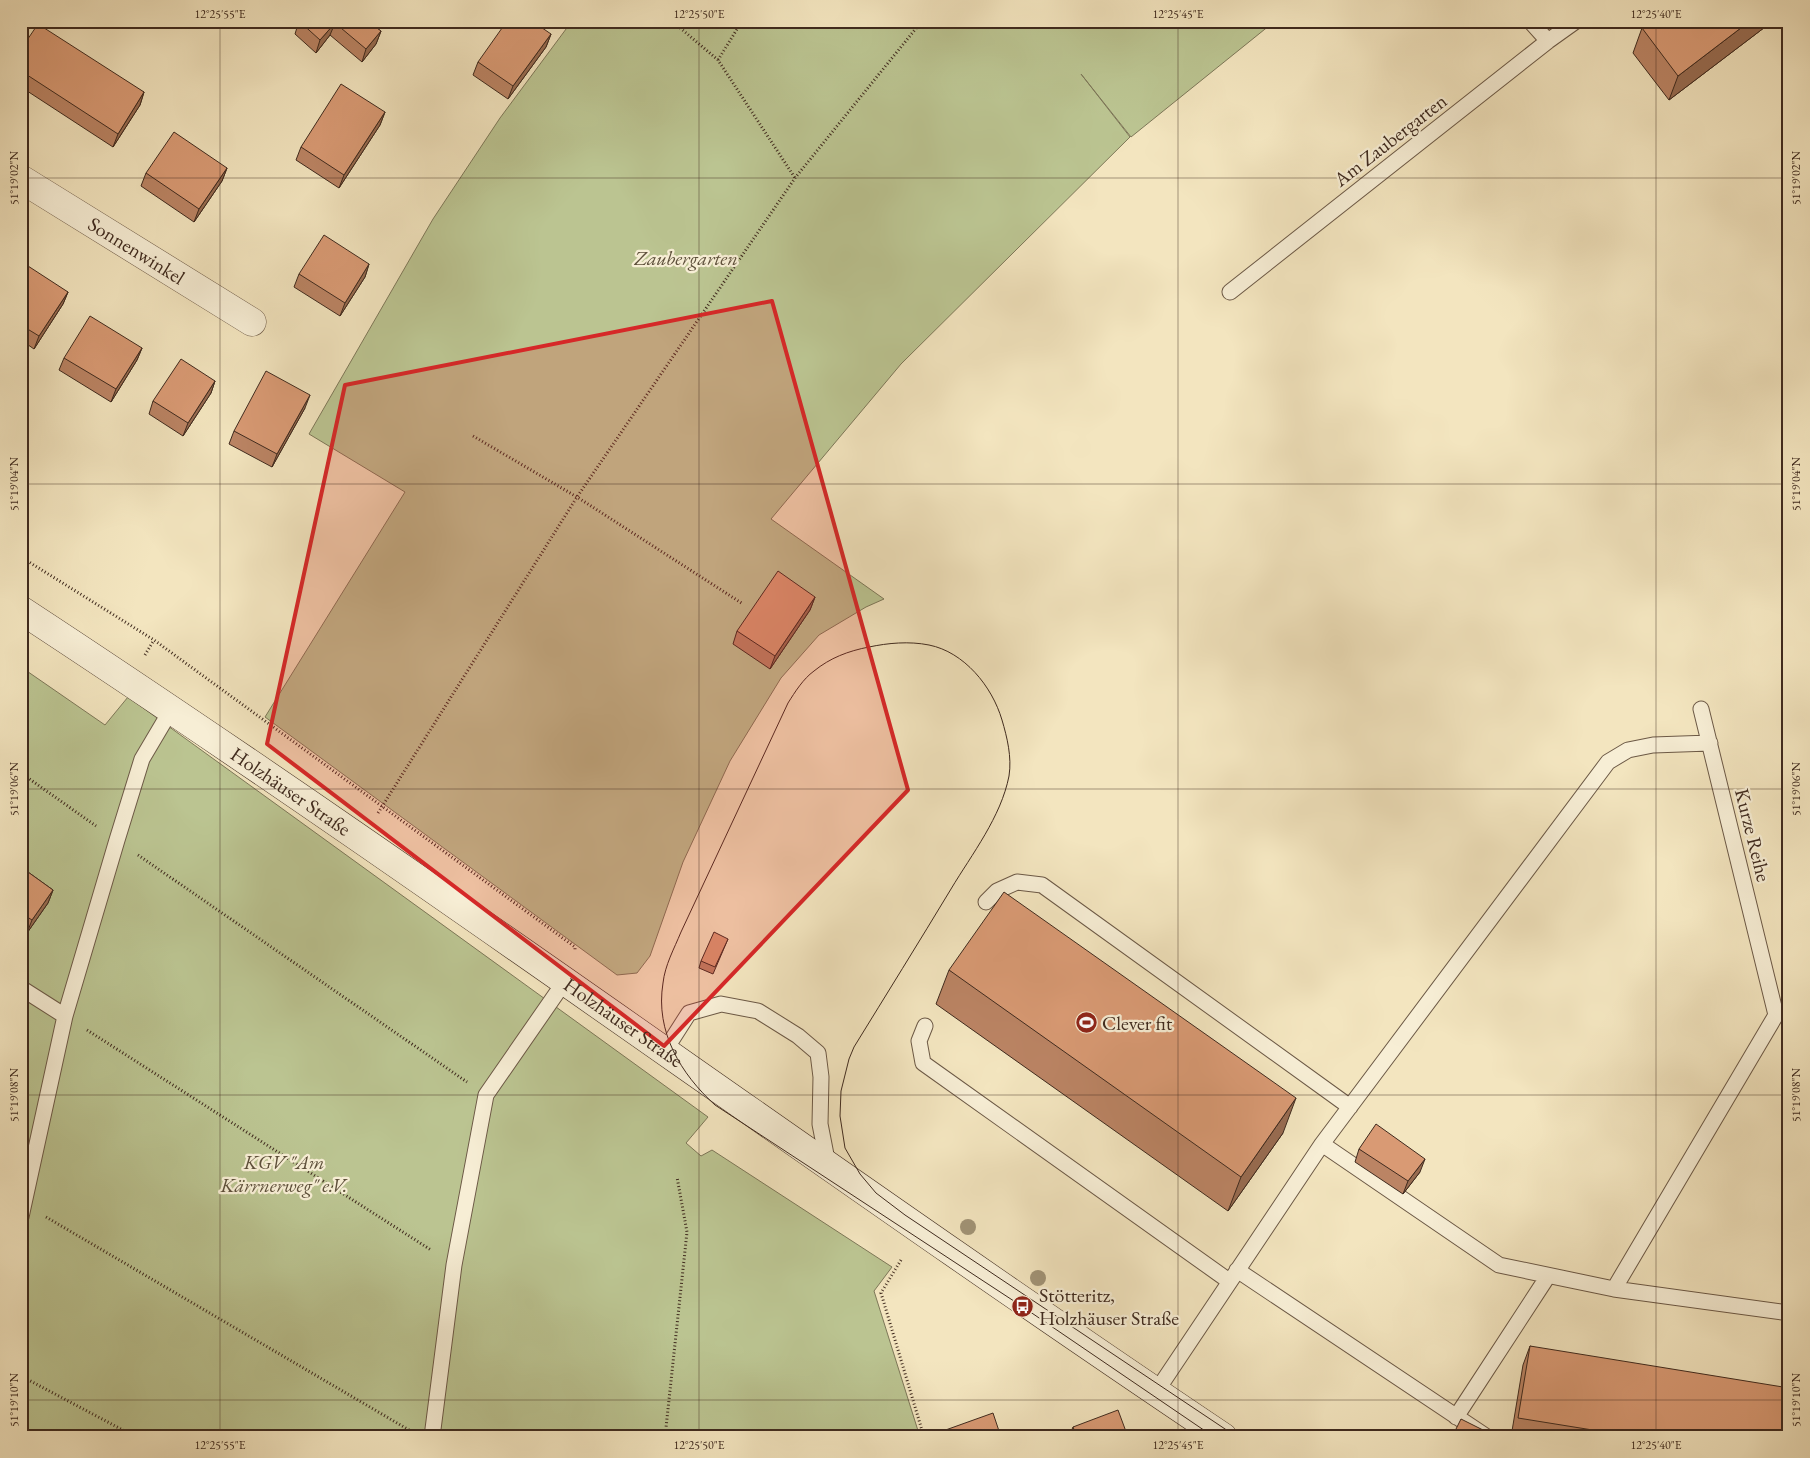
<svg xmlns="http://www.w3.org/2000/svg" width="1810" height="1458" font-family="'EB Garamond',serif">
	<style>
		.green { fill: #bbc491; stroke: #7d7758 }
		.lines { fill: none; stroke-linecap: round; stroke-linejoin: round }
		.service-casing { stroke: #6c5946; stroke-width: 17 }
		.minor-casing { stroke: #6c5946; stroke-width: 29 }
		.secondary-casing { stroke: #3f2a1e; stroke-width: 29 }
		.path { stroke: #3f2a1e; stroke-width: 3; stroke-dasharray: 1 2.5; stroke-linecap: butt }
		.service { stroke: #f7eed5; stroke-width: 15 }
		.minor { stroke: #f7eed5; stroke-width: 28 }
		.secondary { stroke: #f7eed5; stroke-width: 28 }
		.tram { stroke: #3f2a1e; stroke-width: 1 }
		.tree { fill: #a19376 }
		.wall { fill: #bb8464; stroke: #3f2a1e }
		.shaded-wall { fill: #986c51; stroke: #3f2a1e }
		.building { fill: #d99a74; stroke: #3f2a1e }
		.marked { fill: #d62828; fill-opacity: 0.2; stroke: #d62828; stroke-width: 4; stroke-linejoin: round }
		.ticks { fill: none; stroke: #3f2a1e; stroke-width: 1; stroke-opacity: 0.45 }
		.labels { text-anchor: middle; stroke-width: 4.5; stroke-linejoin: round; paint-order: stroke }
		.street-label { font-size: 20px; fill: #3f2a1e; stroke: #f7eed5 }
		.park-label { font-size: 20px; font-style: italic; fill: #5e503b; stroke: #f7eed5 }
		.poi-label { font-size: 20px; fill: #3f2a1e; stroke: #f7eed5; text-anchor: start }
		.neatline { fill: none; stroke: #3f2a1e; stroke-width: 2 }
		.ticks-label { font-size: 12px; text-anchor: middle; fill: #3f2a1e }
	</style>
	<rect width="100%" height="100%" fill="#f3e5bf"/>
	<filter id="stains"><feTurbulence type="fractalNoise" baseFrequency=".004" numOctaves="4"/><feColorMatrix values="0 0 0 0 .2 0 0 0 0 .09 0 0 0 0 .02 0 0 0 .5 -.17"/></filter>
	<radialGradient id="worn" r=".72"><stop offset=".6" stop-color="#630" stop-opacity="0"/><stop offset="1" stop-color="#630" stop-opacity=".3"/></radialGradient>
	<!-- green -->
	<path class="green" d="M572,21h703l-144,116 -50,-63 49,63 -229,227 -130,155 113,80 -18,8 -47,28 -38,43 -51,83 -47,101 -33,94 -13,17 -20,2 -352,-258 140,-225 -96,-58 124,-215 67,-101z
		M21,667l84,58 23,-28 580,420 -22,26 15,13 11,-6 180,117 -18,24 46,146h-899z"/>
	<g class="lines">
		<defs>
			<path id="service" d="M1530,21l18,20
				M1230,292l318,-251 28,-20
				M1701,709l75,306
				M986,902l11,-11 20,-9 25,3 308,222
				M21,988l44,28
				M925,1026l-6,15 4,22 306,218
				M664,1052l25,-39 32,-9 37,7 40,25 20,17 3,24 -1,47 8,41
				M1322,1144l177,121 115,24 162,-274
				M21,1217l44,-201 52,-176 25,-81 29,-49
				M1237,1270l250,167
				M1614,1289l175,24
				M1156,1392l166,-248 286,-382 20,-12 25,-5 57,-2
				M1456,1417l92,-141
				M432,1437l22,-172 32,-170 79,-114"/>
			<g id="minor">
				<path id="s1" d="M21,179l231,143"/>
			</g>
			<g id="secondary">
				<path id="s2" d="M21,610c407,267 798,556 1202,827"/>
			</g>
		</defs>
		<!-- service casing -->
		<use href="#service" class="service-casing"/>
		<!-- minor casing -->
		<use href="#minor" class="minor-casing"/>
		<!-- secondary casing -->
		<use href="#secondary" class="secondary-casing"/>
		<!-- path -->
		<path class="path" d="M672,21l46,39 77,118
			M718,60l24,-39
			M473,436l104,61 166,107
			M21,557l133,83 421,307v4
			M145,655l9,-15
			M21,773l75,53
			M378,813l199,-316 218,-319 127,-157
			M138,855l329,227
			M87,1030l344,220
			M46,1217l363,213
			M901,1260l-20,33 43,144
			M21,1376l115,61
			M665,1437l22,-205 -10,-55"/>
		<!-- service -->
		<use href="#service" class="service"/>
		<!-- minor -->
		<use href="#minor" class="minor"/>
		<!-- secondary -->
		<use href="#secondary" class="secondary"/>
		<!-- tram -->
		<path class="tram" d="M1214,1437l-191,-130 -308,-202c-34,-31 -60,-73 -52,-122 2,-18 11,-34 18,-51l107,-229c7,-11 15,-24 26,-32 16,-13 34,-20 55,-24 19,-4 40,-6 60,-2 35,7 63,41 73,75 5,17 10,37 7,56 -8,41 -37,78 -58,113 -32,53 -65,106 -97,158l-5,12 -8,32 -1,25 5,32 15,26 16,19 29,22 332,222"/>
	</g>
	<!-- trees -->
	<g class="tree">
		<circle cx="968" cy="1227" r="8"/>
		<circle cx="1038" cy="1278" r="8"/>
	</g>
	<!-- wall -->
	<path class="wall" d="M299,21h78l-4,4 8,6 -5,13 -14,18 -32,-27 -14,18 -21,-19z
		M1773,21l-104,79 -36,-47 9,-25z
		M551,34l-5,13 -38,52 -35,-24 5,-13z
		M21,49l123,43 -4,13 -27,42 -92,-60z
		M385,112l-5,13 -41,63 -43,-28 5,-13z
		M227,168l-5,13 -28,41 -53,-36 5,-13z
		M369,264l-4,13 -25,39 -46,-29 5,-13z
		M21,276l47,16 -5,12 -29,45 -13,-9z
		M142,348l-5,12 -26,42 -52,-32 5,-12z
		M215,381l-4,12 -28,43 -34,-22 4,-13z
		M305,408l-33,59 -43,-23 5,-13z
		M815,597l-5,13 -40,59 -37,-25 4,-13z
		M21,867l32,23 -5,13 -21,30 -6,-4z
		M728,939l-15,35 -14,-6 2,-7z
		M949,970l334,163 -55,78 -292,-207z
		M1359,1149l61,23 -17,22 -48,-32z
		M1530,1346l259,91h-278l12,-72z
		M1073,1427l55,10 -58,-3z"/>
	<!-- shaded-wall -->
	<path class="shaded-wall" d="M371,21h6l-12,14 5,-12z
		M1750,21h23l-104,79 9,-24z
		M335,23l-5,12 -14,18 4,-13z
		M381,31l-5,13 -14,18 4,-13z
		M551,34l-5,13 -38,52 5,-13z
		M144,92l-4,13 -27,42 5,-13z
		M385,112l-5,13 -41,63 5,-13z
		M227,168l-5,13 -28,41 5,-13z
		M369,264l-4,13 -25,39 5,-13z
		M68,292l-5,12 -29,45 5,-13z
		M142,348l-5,12 -26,42 5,-13z
		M215,381l-4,12 -28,43 5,-13z
		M310,395l-5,13 -33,59 5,-13z
		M815,597l-5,13 -40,59 5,-13z
		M53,890l-5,13 -21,30 5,-13z
		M1296,1098l-13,35 -55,78 13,-34z
		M1425,1159l-5,13 -17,22 5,-13z"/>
	<!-- building -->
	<path class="building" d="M299,21h72l-1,2 11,8 -15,18 -31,-26 -15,17z
		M507,21h25l19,13 -38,52 -35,-24z
		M1651,21h99l-72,55 -36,-48z
		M38,24l106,68 -26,42 -97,-63v-22z
		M341,84l44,28 -41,63 -43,-28z
		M174,132l53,36 -28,41 -53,-36z
		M324,235l45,29 -24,39 -46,-29z
		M28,266l40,26 -29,44 -18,-11v-49z
		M90,316l52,32 -26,41 -52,-31z
		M181,359l34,22 -27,42 -35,-22z
		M266,371l44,24 -33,59 -43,-23z
		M778,571l37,26 -40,59 -38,-25z
		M21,867l32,23 -21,30 -11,-7z
		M1004,892l292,206 -55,79 -292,-207z
		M714,932l14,7 -13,28 -14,-6z
		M1376,1124l49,35 -17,22 -49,-32z
		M1530,1346l259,42v49h-153l-118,-19z
		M1118,1410l10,27h-65l12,-5 -2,-5z
		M993,1413l8,24h-60l-1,-5z
		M1461,1419l36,18h-45z"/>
	<!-- marked area -->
	<path class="marked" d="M772,301l136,489 -244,256 -397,-302 78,-359z"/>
	<!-- ticks -->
	<path class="ticks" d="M220,21v1416M699,21v1416M1178,21v1416M1656,21v1416M21,178h1768M21,484h1768M21,789h1768M21,1095h1768M21,1400h1768"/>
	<!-- icons -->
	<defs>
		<symbol id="stadium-disc" viewBox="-11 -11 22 22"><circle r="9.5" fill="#8f2418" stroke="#f7eed5"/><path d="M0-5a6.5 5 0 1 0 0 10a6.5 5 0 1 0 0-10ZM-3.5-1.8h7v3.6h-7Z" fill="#fff"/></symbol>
		<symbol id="bus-disc" viewBox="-11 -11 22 22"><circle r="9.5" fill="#8f2418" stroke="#f7eed5"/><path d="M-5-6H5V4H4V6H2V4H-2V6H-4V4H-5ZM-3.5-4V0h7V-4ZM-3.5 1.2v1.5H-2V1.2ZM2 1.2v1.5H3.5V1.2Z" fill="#fff"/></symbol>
	</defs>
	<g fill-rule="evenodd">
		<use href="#stadium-disc" x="1074" y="1010" width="25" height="25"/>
		<use href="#bus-disc" x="1010" y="1294" width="25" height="25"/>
	</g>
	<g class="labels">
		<!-- street labels -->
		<g class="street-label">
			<text transform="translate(1390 140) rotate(-38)" y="7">Am Zaubergarten</text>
			<text dy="7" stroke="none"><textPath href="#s1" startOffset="136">Sonnenwinkel</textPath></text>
			<text dy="7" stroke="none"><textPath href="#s2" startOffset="325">Holzhäuser Straße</textPath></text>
			<text transform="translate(1753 835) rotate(76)" y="7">Kurze Reihe</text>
			<text dy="7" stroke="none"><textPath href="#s2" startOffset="730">Holzhäuser Straße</textPath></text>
		</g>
		<!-- park labels -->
		<g class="park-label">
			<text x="686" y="265">Zaubergarten</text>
			<text x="284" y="1169">KGV "Am<tspan x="284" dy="23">Kärrnerweg" e.V.</tspan></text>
		</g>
		<!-- poi labels -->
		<g class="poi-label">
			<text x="1102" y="1030">Clever fit</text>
			<text x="1039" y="1302">Stötteritz,<tspan x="1039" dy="23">Holzhäuser Straße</tspan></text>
		</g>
	</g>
	<!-- margin -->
	<rect width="1810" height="1458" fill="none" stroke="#f3e5bf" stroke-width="55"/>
	<rect x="28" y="28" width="1754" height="1402" class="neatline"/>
	<g class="ticks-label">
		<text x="220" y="18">12°25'55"E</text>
		<text x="699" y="18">12°25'50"E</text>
		<text x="1178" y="18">12°25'45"E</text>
		<text x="1656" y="18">12°25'40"E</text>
		<text transform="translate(1796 178) rotate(-90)" y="4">51°19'02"N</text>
		<text transform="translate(14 178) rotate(-90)" y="4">51°19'02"N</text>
		<text transform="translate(1796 484) rotate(-90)" y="4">51°19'04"N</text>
		<text transform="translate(14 484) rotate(-90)" y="4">51°19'04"N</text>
		<text transform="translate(1796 789) rotate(-90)" y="4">51°19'06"N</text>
		<text transform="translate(14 789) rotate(-90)" y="4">51°19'06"N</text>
		<text transform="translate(1796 1095) rotate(-90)" y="4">51°19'08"N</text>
		<text transform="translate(14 1095) rotate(-90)" y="4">51°19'08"N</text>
		<text transform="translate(1796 1400) rotate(-90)" y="4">51°19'10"N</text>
		<text transform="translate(14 1400) rotate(-90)" y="4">51°19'10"N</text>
		<text x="220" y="1449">12°25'55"E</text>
		<text x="699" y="1449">12°25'50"E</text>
		<text x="1178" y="1449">12°25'45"E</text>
		<text x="1656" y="1449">12°25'40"E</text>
	</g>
	<rect width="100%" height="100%" filter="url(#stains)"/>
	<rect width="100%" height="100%" fill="url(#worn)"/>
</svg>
